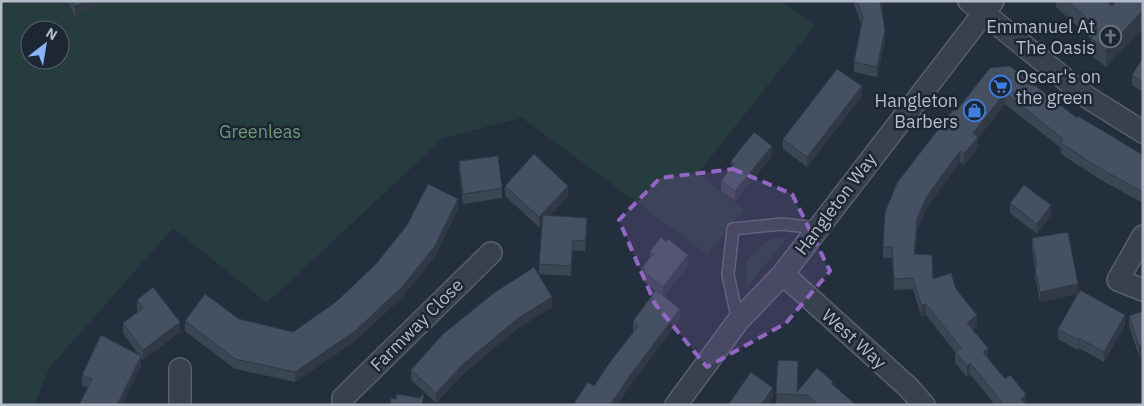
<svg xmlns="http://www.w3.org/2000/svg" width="1144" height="406" font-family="'IBM Plex Sans',sans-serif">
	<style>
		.green { fill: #263c3f; fill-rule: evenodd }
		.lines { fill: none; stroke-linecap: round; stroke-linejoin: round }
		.lane-casing { stroke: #565f6c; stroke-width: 14 }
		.street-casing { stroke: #565f6c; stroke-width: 24 }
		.lane { stroke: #38414e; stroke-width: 11 }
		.street { stroke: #38414e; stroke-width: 21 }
		.wall { fill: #3b4654 }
		.shaded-wall { fill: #303945 }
		.building { fill: #455162; stroke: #303945 }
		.marked { fill: #9266c3; fill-opacity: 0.2; stroke: #9266c3; stroke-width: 4; stroke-dasharray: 10 6; stroke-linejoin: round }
		.labels { text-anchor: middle; stroke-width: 5; stroke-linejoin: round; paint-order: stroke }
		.poi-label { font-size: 18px; fill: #b4bcc9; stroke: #1d2633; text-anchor: end }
		.park-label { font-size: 18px; fill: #6b9a76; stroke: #1d2633 }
		.street-label { font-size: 18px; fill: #b4bcc9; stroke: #1d2633 }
	</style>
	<rect width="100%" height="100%" fill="#242f3e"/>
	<!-- green -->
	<path class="green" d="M1,1h781l33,25 -117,147 46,37 -37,44 -185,-136 -79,20 -176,165 -94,-75 -123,139 -16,38h-33zM30,30h30v30h-30z
		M788,236l-42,53v-28l20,-20z"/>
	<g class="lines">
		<defs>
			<path id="lane" d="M738,321l-10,-46 5,-46 49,-5 36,4"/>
			<path id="street" d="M969,1l118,96 56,35
				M1143,236l-25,44 25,10
				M783,274l125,113 16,18
				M180,369v36
				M343,405v-7l148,-145
				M676,405l62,-84 45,-47 210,-273"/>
		</defs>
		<!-- lane casing -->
		<use href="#lane" class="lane-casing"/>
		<!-- street casing -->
		<use href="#street" class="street-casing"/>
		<!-- lane -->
		<use href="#lane" class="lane"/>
		<!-- street -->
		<use href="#street" class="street"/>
	</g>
	<!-- wall -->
	<path class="wall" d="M68,1h27v6l-20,9z
		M853,1h30v7l-2,1 4,31 -8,37 -23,-5v-10l7,-38z
		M1056,1h51l5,5 31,-5v27l-37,39 -15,-12v-16l-35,-32z
		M1143,58v34l-11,-7v-10z
		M990,68l153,87v48l-42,-23 -40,-26v-6l-56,-44 -27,34v10l-14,17 -4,-3 -33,45 -10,23 -2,24 18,25 23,10 21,37 -4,4 15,28 38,47h-31l-25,-31 -3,3 -12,-14v-11l-29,-37 -5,1 -8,-27 -19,1 -2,-32h-9v-11l73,-136z
		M862,96l-55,71 -24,-18v-10z
		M772,156l-37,45 -14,-10v-10l10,-13v-7z
		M459,161l43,27v10l-39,6 -4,-33z
		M505,186l63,10 -18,19 37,14 -2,22 -12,-1 -2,26 -32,-2v-10l3,-40 -3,3 -34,-31z
		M1010,203l41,12 -14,19 -27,-21z
		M458,209l-23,47 -33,41 -47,44 -60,41 -60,-13 -50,-38v-10l108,11 43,-30z
		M1032,238l46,56 -38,8 -5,-24v-10l-3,-20z
		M650,251l38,15 -24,30 16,23 -51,68 -12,18h-44l21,-19 40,-54 -1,-1v-10l23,-30 -12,-9v-3l-2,-1v-10l8,-10z
		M137,300l43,32 -37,28 -2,-3v9l-19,39h-43l9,-17 -6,-3v-10l57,-20 -16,-22v-10l15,-11 -1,-2z
		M552,307l-35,22 -55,46 -26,28 -25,-23v-10z
		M1143,311l-4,45 -10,-30v-10z
		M1125,325l-21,37 -25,-14 -1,2 -20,-11v-10z
		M778,360l19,31 36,-6 23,20h-80z"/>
	<!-- shaded-wall -->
	<path class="shaded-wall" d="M86,1h9v6l-20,9v-10z
		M880,1h3v7l-3,1z
		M1143,10v18l-37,39v-17z
		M885,30v10l-8,37v-10z
		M862,86v10l-55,71v-10z
		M1005,93v11l-27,34v10l-14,17v-11l9,-21z
		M772,146v10l-37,45v-10z
		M960,151v11l-33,45 -10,23 -3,35 3,-46 10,-23z
		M568,186v10l-29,31v-10z
		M458,199v10l-23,47 -33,41 -47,44 -60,41v-10z
		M1051,205v10l-14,19v-10z
		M587,218v11l-2,22v-10z
		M573,240v10l-2,26v-10z
		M688,255v11l-25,31v-10z
		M1078,284v10l-38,8v-10z
		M552,297v10l-35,22 -55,46 -26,28v-10l26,-28 55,-46z
		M926,304v11l-5,1v-11z
		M680,309v10l-51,68 -12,18h-7l19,-28z
		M977,315v11l-10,8v-11z
		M1125,315v10l-21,37v-10z
		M180,322v10l-37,28v-10z
		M1079,338v10l-1,2v-10z
		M1143,345v10l-4,1v-10z
		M988,348v11l-5,-7z
		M141,356v10l-19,39h-5z
		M970,363v11l-3,3v-11z
		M773,388v10l-4,7h-8z
		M1026,394v11l-5,-6z"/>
	<!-- building -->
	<path class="building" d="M73,1h13l-11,5z
		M857,1h23l5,29 -8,37 -23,-5 9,-45z
		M1068,1h39l5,5 4,-5h27v9l-37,40 -15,-12 7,-9z
		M1143,58v24l-11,-7z
		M1010,66l67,52 1,-2 65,39v37l-42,-23 -40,-26 2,-4 -58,-46 -32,40 5,4 -14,17 -4,-3 -33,45 -10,23 -3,35 18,1 1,24 18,-6 5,16 21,26 -10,8 21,25 -5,4 22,27 5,-4 16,19 -5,5 5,6h-22l-34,-42 -3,3 -12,-14 6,-4 -35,-44 -5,1 -8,-27 -19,1 -2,-32h-9l2,-35 12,-29 56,-73 3,1 34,-43z
		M837,69l25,17 -55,71 -24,-18z
		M754,132l18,14 -37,45 -14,-10 13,-17 -3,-3z
		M534,154l34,32 -29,31 -34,-31z
		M498,156l4,32 -39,6 -4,-33z
		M428,184l30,15 -23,47 -33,41 -47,44 -60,41 -60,-13 -50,-38 20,-27 34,25 54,13 43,-30 40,-38 31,-39z
		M1024,185l27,20 -14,19 -27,-21z
		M543,215l44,3 -2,23 -12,-1 -2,26 -32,-2z
		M1068,232l10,52 -38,8 -5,-24 2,-1 -5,-29z
		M661,237l5,5 2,-3 20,16 -25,32 -19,-15 1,-2 -3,-2 11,-14 -3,-3z
		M534,267l18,30 -35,22 -55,46 -26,28 -25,-23 32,-36 51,-41z
		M153,287l27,35 -37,28 -20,-27 20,-15 -6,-8z
		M656,290l24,19 -51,68 -19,28h-37l15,-23 6,4 16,-24 28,-36 -5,-5z
		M1080,290l45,25 -21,37 -25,-14 -1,2 -20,-11z
		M1143,311v34l-4,1 -10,-30z
		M101,335l40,21 -24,49h-38l13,-26 -10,-4z
		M778,360l20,1 -1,31 20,-24 16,14 -1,2 24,21h-38l-11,-10 -31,-1z
		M751,372l22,16 -12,17h-33z
		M424,393l-2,12h-32l1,-7 5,1 1,-5 23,4z"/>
	<!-- marked area -->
	<path class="marked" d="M733,169l59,25 38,77 -44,52 -79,44 -52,-63 -36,-84 41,-42z"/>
	<!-- icons -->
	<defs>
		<symbol id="church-ring" viewBox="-11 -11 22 22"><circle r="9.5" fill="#1d2633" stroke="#6b7280" stroke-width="1.5"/><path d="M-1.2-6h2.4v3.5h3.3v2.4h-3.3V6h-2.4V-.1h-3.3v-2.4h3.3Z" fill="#6b7280"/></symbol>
		<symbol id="supermarket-ring" viewBox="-11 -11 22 22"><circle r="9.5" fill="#1d2633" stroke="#3f7fe0" stroke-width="1.5"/><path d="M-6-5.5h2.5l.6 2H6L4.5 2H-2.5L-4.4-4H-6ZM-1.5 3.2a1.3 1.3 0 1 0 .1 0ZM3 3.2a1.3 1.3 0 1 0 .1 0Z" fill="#3f7fe0"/></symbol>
		<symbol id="shop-ring" viewBox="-11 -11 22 22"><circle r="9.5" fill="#1d2633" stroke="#3f7fe0" stroke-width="1.5"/><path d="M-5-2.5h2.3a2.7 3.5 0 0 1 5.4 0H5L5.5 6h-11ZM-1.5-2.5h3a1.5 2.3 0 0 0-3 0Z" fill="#3f7fe0"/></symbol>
	</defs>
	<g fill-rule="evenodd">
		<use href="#church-ring" x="1098" y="24" width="25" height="25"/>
		<use href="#supermarket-ring" x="988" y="74" width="25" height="25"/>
		<use href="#shop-ring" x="962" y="98" width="25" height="25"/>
	</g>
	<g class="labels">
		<!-- poi labels -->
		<g class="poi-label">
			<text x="1095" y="33">Emmanuel At<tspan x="1095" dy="21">The Oasis</tspan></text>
			<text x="1016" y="83" text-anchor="start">Oscar's on<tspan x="1016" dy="21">the green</tspan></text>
			<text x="958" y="107">Hangleton<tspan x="958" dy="21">Barbers</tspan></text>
		</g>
		<!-- park labels -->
		<g class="park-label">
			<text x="260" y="138">Greenleas</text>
		</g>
		<!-- street labels -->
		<g class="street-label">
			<text transform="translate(836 204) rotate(-53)" y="6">Hangleton Way</text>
			<text transform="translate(417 325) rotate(-45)" y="6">Farmway Close</text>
			<text transform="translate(854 339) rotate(42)" y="6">West Way</text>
		</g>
	</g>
	<!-- border -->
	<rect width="1144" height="406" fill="none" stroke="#b4bcc9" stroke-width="5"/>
	<!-- north arrow -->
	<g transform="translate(45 45) rotate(31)"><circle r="24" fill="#1d2633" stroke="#59626f"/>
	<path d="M0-4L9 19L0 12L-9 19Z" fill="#8ab4f8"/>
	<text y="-8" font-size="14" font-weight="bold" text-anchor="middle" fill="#b4bcc9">N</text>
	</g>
</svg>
